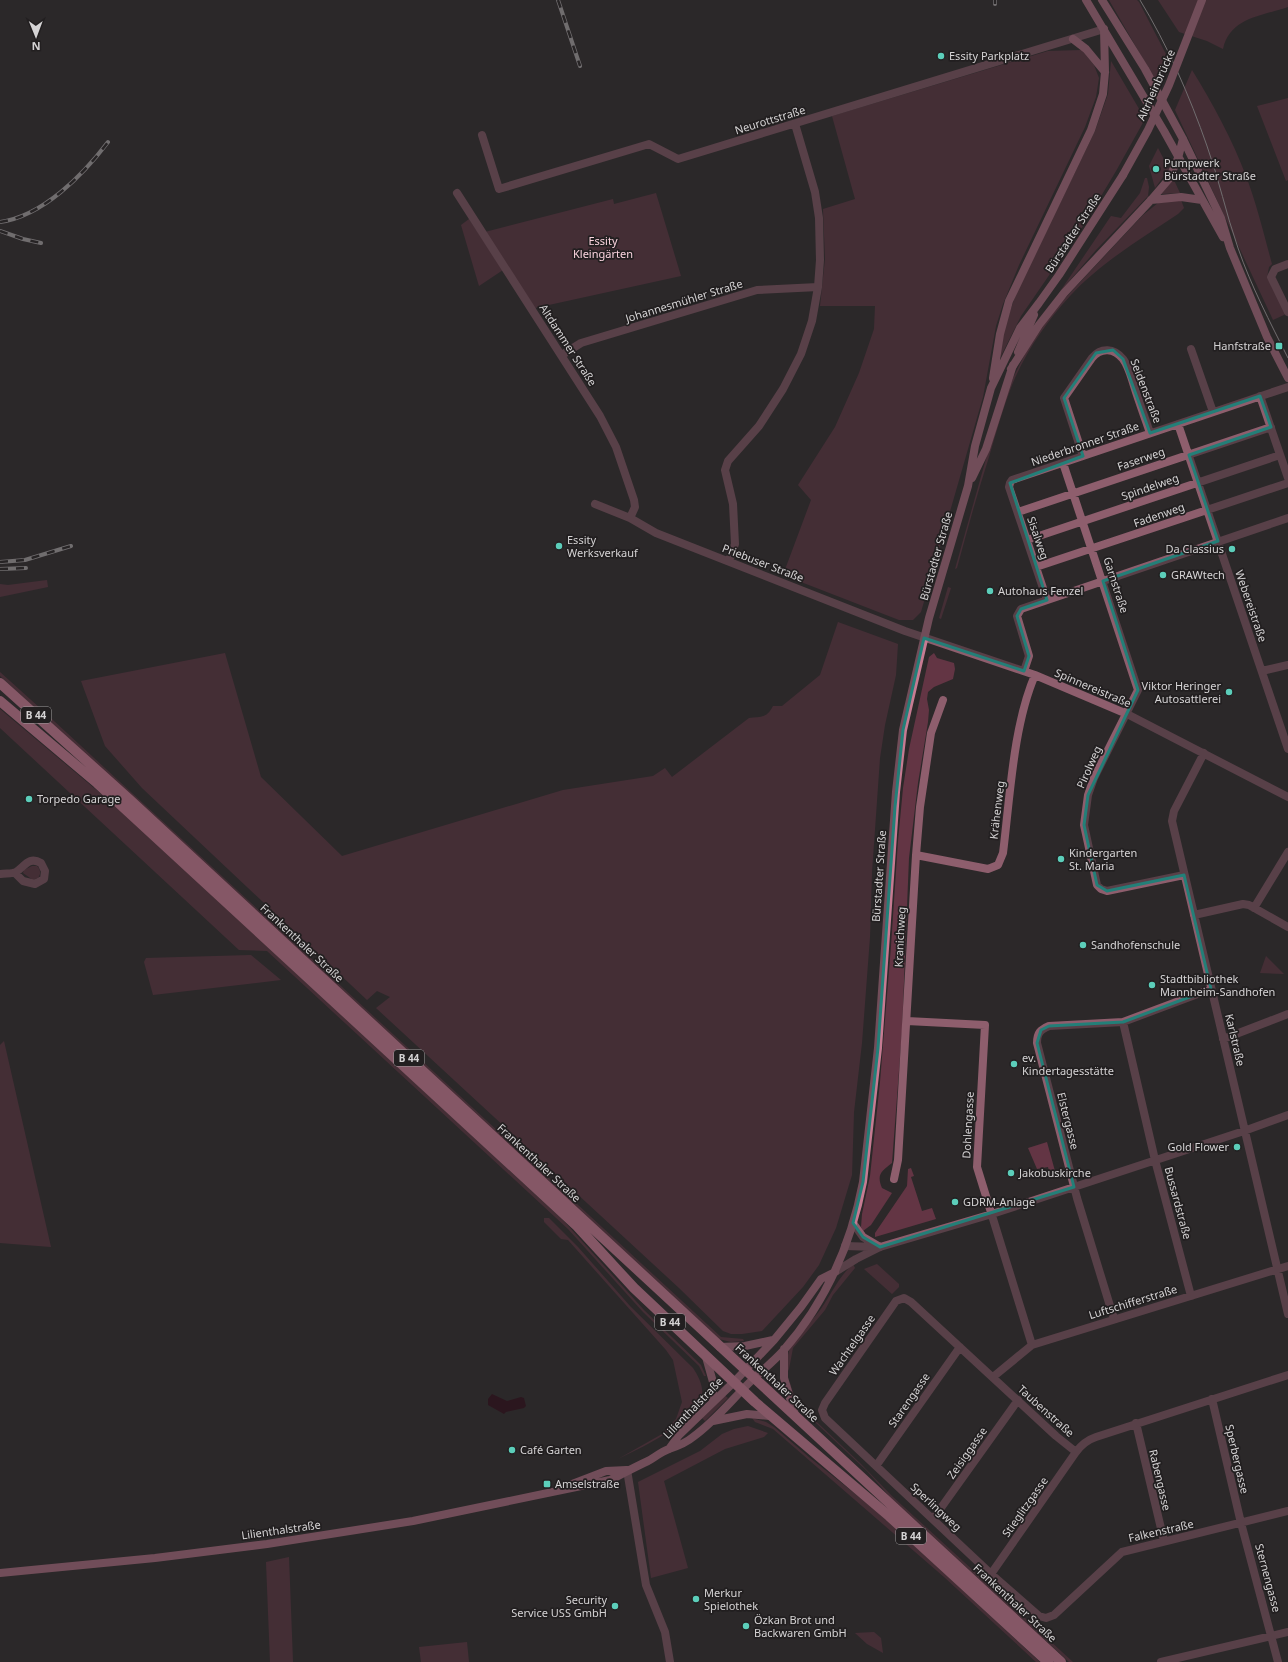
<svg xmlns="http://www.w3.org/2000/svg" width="1288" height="1662" font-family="'Noto Sans',sans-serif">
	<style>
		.green { fill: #633544 }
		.water { fill: #2b0010 }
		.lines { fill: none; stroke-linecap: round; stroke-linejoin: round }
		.street { stroke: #8e5e6d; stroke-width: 8 }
		.secondary { stroke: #c67b92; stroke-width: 8 }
		.primary { stroke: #f291b0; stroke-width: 10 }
		.tram { stroke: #c3c1c2; stroke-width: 1 }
		.rail-casing { stroke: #c3c1c2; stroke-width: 4 }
		.rail { stroke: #221f20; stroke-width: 2.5; stroke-dasharray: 8; stroke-linecap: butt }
		.secondary-bridge { stroke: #c67b92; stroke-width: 8 }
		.marked { fill: none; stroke: #237f78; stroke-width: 3; stroke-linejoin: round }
		.poi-dot { fill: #5cceba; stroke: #221f20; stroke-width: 1.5 }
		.labels { text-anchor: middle; stroke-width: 3.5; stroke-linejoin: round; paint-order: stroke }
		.shield { fill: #221f20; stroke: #9f9d9e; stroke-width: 1 }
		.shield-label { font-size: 10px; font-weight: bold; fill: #d5d3d4 }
		.poi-label { font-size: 11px; fill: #d5d3d4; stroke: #221f20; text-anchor: start }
		.street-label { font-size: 11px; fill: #d5d3d4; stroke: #221f20 }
		.park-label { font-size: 11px; fill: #fad3de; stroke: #221f20 }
	</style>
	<rect width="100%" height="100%" fill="#2c2829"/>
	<!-- green -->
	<path class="green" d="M1109,0h28l2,2 30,58 -11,25z
		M1158,0h130v7c-25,9 -58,10 -65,42l-16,-8 -28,-9z
		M1082,50l12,15 5,13 -3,19 -11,30 -66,138 -16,39 -7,22 -13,71 -62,215 -8,8h-14l-116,-45 28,-75 -13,-15 37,-58 24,-54 15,-44 1,-23h-55l5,-47 -2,-50 32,-10 -23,-83 216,-65z
		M1111,61l34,58 -29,52 -31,52 -64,93 -22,44 6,-34 11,-32 79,-163 13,-37z
		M1192,70c21,34 40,69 54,106 11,29 18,59 26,88l-3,3 -2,10 19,37 -13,6 -98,-210z
		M1288,98v82l-2,1 -29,-75z
		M1158,148l11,21 -14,19 -6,-22z
		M1145,178h2l2,9 -1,9 -52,54 -37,43 52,-77 10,2 19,-25z
		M1173,178l7,15 -19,1z
		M656,193l25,83 -146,32 -50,-76 128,-33 1,5z
		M1181,200l3,8 -6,6c-37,25 -78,49 -108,82 -24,26 -45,57 -58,89 -9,23 -16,48 -23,72 -12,37 -22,74 -32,111l-2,1 45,-160 14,-33 12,-24 28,-42 89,-95 15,-12z
		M469,219l34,51 -24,16 -18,-61z
		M47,580l1,7 -48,10v-13l8,1z
		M948,587l3,1 -10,31 -2,-1z
		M838,622l60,22 -2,31 -11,50 -5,33 -8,114 -2,65 -8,106 -8,69 -2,63 -16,53 -17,37 -16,22 -41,44 -20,3h-11l-8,-3 -44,-43 -303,-280 14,-11 -13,-6 -10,9 -225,-212 -37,-42 -24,-65 144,-28 36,124 81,79 221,-66 90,-14 12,-8 7,9 77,-59c12,-1 18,0 24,-12h9l38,-31z
		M934,653l3,5 17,5 1,6 -2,10 -19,8 -6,5 -1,7 2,11 -1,12 -10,61 -9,75 -7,173 -10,132c-10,8 -16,11 -10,25l10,5 -21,32 -8,6 -2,-4 1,-13 8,-38 10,-94 11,-136 7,-105 5,-53 6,-39 20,-92z
		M0,672l41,37 680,628 22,2 1,2 -13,1 -12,-3 -719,-663z
		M0,709l125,105 438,406 81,90 57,55 5,11h-2l-5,-10 -56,-54 -75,-83 -301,-278 -28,-1 -239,-222z
		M32,866h5c4,5 4,7 1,12l-5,2 -10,-7 1,-3z
		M251,955l30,25 -128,15 -9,-33 2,-4z
		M1266,956l18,18 -24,-1z
		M4,1041l47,206 -51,-4v-198z
		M1047,1142l8,29h-6l-1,-4 -11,2 -9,-21z
		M911,1168l3,8 -3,1 11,34 10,-3 4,11 -61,18v-4l32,-47 1,-17z
		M544,1218h5l29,29 52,59 63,62c6,9 12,21 8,32 -2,3 -6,7 -8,10 -20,23 -48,36 -75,49l44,-25 14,-15 6,-17 -9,-42 -7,-10 -98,-110 -7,-1 -17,-17z
		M853,1264l2,4 -22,27 -8,15 -32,38 -4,21 -2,4c0,-10 0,-19 4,-28 5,-12 18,-21 26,-31 13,-16 20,-36 36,-50z
		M877,1264l22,20v3l-7,7 -28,-25z
		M788,1382l2,1 3,10 10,16 57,54 32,33 181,166h-4l-179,-165 -23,-26 -68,-64 -4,-7z
		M724,1395l4,3 -23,23 -3,-3z
		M752,1418l14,4 8,5 36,31 67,53 163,151h-4l-92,-85 -171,-148 -18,-7z
		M748,1426l20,7 -4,4 -39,12 -61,32 24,87 -37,10 -13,-96 62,-31 22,-17 12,-5z
		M289,1557l4,105h-23l-4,-100z
		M874,1632l7,6 2,15 -16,-9 -12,-11z
		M467,1642l2,20h-48l-2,-15z"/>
	<!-- water -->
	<path class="water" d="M492,1394l15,7 14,-4 3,1 2,8 -2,2 -18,4 -2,2 -16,-9v-6z"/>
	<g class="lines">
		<!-- street -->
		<path class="street" d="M482,135l17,54 150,-45 29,15 426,-130
			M457,193l143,223 16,31 18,53 1,7 -5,11
			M1288,264l-13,5 -4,8 17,35
			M1191,349l22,63
			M562,355l19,-12 176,-53 61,-3
			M1260,396l28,82
			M1178,424l110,325
			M1083,456l-19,-58 28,-40c9,-11 22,-10 31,1 6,8 8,18 11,27 5,16 11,32 16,47
			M1063,463l75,227 -44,88 -6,17 -4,30 13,60 4,4 6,2 77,-16
			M595,504l35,14 26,15 249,98 130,44 92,39 161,83
			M1018,512l253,-85
			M1027,540l253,-85
			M729,561l6,-17 -2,-40 -8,-34 3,-9 31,-35 24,-37 18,-35 11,-33 6,-34 2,-27 -1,-42 -4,-26 -20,-68
			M1036,567l252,-84
			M1047,600l-38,-113 1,-4 2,-3 276,-93
			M1024,671l5,-15 -12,-40 4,-7 267,-91
			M1262,671l26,-6
			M1204,753l-30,58 -2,10 116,493
			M916,855l72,14 10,-4 5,-12c7,-55 10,-127 32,-178
			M0,874c5,-1 12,0 16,-2 9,-6 13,-16 25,-9l4,8 -1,8 -9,5 -12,-3 -8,-8
			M1254,908l34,-56
			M1194,915l49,-11 6,1 39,22
			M907,1021l78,4 -8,142 55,178
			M1123,1022l32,138 36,136
			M1223,1039l65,-25
			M894,1179l4,-19 18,-305 4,-48 11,-74 12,-33
			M853,1223l10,14 17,10
			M845,1246l32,1
			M835,1272l21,-13 24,-12 112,-33 252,-83 44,-16
			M1114,1319l-37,-121 -40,-155c0,-10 3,-13 12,-17l74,-4 88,-33
			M1288,1375l-192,62c-9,3 -14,7 -20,15l-20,-16 -145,-134 -7,-4 -8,3 -71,102 -3,7 3,8 166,156 48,42 7,2 8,-3 68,-63 166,-41
			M993,1377l39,-32 256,-79
			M1212,1399l29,124 37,139
			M1136,1423l28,118
			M876,1466l84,-119
			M627,1470l19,115 19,47 5,30
			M933,1519l85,-119
			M991,1574l85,-122
			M1161,1662l127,-30"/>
		<!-- secondary -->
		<path class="secondary" d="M1086,0l78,131 59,106
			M1102,0l43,69 38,70 38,79 9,30 37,89 21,41
			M1073,39l13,10 19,23
			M1151,200l30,-3 21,3
			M1018,352l16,-37
			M1011,369l28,-44 25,-32 87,-93 18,-21 9,-21 5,-19
			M993,378l7,-44 9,-33 82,-171 12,-36 2,-22 -1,-43
			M972,478l14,-29 27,-84
			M720,1347l25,-1 28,-6
			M784,1349v29l11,37
			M706,1357l7,25v20
			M713,1421l34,-7 23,2
			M669,1449l10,-14 55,-53 40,-42 27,-33 20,-28 14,-7
			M567,1486l39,-15 21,-1
			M0,1573l155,-15 112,-14 146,-23 197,-41c12,-6 25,-13 38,-19 7,-4 13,-9 21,-12 9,-3 17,-6 24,-12 21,-15 37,-35 55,-53 11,-11 24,-21 35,-33 42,-48 68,-106 80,-169l15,-134 18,-256 7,-62 26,-112 39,-132 7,-40 16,-58 29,-60 19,-25 20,-28 64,-100"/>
		<!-- primary -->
		<path class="primary" d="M0,683l130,117 931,862
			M0,701l97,82 480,443 57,62 121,114 134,114 159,146"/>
		<!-- tram -->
		<path class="tram" d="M1140,0c27,44 50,97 67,146 12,33 19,68 31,102 13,38 32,74 50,110"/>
		<defs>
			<path id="rail" d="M558,0l22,66
				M995,0v4
				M0,222c43,-6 83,-47 108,-80
				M0,231l23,8 18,4
				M0,562l25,-2 46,-14
				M0,569l26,-1"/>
		</defs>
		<!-- rail casing -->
		<use href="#rail" class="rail-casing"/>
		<!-- rail -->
		<use href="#rail" class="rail"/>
		<!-- secondary-bridge -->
		<path class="secondary-bridge" d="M1123,175l25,-45 21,-45 33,-85"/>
	</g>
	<!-- marked area -->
	<path d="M0 0H1288V1662H0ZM1113,350l10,9 27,74 110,-37 11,31 -82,28 29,86 -115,40 35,109 -50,105 -4,30 13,60 10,6 77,-16 27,114 -88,33 -74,4 -8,4 -4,13 37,144 -194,60 -17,-10 -10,-14 10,-41 15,-134 17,-241 8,-77 21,-92 100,33 5,-15 -12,-40 4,-7 26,-9 -37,-117 73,-27 -19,-58 32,-45z" fill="#2c2829" fill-opacity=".55" fill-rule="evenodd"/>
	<path class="marked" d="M1113,350l10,9 27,74 110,-37 11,31 -82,28 29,86 -115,40 35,109 -50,105 -4,30 13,60 10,6 77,-16 27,114 -88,33 -74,4 -8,4 -4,13 37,144 -194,60 -17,-10 -10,-14 10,-41 15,-134 17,-241 8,-77 21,-92 100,33 5,-15 -12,-40 4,-7 26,-9 -37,-117 73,-27 -19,-58 32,-45z"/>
	<!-- markers -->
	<g class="poi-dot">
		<circle cx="941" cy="56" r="4"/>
		<circle cx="1156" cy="169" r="4"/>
		<rect x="1275" y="342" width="8" height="8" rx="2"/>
		<circle cx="559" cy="546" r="4"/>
		<circle cx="1232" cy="549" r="4"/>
		<circle cx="1163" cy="575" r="4"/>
		<circle cx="990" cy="591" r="4"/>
		<circle cx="1229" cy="692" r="4"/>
		<circle cx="29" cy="799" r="4"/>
		<circle cx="1061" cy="859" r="4"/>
		<circle cx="1083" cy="945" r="4"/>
		<circle cx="1152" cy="985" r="4"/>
		<circle cx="1014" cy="1064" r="4"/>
		<circle cx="1237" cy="1147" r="4"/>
		<circle cx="1011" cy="1173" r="4"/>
		<circle cx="955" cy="1202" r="4"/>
		<circle cx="512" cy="1450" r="4"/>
		<rect x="543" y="1480" width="8" height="8" rx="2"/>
		<circle cx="696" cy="1599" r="4"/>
		<circle cx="615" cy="1606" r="4"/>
		<circle cx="746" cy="1626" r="4"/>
	</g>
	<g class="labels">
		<!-- shield labels -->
		<g class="shield">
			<rect x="21" y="707" width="30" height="16" rx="3"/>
			<rect x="394" y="1050" width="30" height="16" rx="3"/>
			<rect x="655" y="1314" width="30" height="16" rx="3"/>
			<rect x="896" y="1528" width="30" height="16" rx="3"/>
		</g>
		<g class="shield-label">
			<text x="36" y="719">B 44</text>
			<text x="409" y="1062">B 44</text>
			<text x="670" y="1326">B 44</text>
			<text x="911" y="1540">B 44</text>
		</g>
		<!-- poi labels -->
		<g class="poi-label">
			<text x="949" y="60">Essity Parkplatz</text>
			<text x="1164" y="167">Pumpwerk<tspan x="1164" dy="13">Bürstadter Straße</tspan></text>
			<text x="1271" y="350" text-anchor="end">Hanfstraße</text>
			<text x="567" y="544">Essity<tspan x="567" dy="13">Werksverkauf</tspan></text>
			<text x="1224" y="553" text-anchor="end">Da Classius</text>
			<text x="1171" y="579">GRAWtech</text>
			<text x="998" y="595">Autohaus Fenzel</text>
			<text x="1221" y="690" text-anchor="end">Viktor Heringer<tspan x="1221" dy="13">Autosattlerei</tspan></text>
			<text x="37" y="803">Torpedo Garage</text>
			<text x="1069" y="857">Kindergarten<tspan x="1069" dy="13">St. Maria</tspan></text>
			<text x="1091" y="949">Sandhofenschule</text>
			<text x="1160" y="983">Stadtbibliothek<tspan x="1160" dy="13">Mannheim-Sandhofen</tspan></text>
			<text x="1022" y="1062">ev.<tspan x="1022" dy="13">Kindertagesstätte</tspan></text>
			<text x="1229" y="1151" text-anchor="end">Gold Flower</text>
			<text x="1019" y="1177">Jakobuskirche</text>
			<text x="963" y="1206">GDRM-Anlage</text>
			<text x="520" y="1454">Café Garten</text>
			<text x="555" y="1488">Amselstraße</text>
			<text x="704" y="1597">Merkur<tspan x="704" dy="13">Spielothek</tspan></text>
			<text x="607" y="1604" text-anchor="end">Security<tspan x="607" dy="13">Service USS GmbH</tspan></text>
			<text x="754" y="1624">Özkan Brot und<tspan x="754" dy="13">Backwaren GmbH</tspan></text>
		</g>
		<!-- street labels -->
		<g class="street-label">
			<text transform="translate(1156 85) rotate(-66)" y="4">Altrheinbrücke</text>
			<text transform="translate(770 120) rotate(-17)" y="4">Neurottstraße</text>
			<text transform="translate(1073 233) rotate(-57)" y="4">Bürstadter Straße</text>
			<text transform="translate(684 301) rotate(-17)" y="4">Johannesmühler Straße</text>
			<text transform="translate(568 345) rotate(57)" y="4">Altdammer Straße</text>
			<text transform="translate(1146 391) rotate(69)" y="4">Seidenstraße</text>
			<text transform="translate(1085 444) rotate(-19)" y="4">Niederbronner Straße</text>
			<text transform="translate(1141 459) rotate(-19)" y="4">Faserweg</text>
			<text transform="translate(1150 487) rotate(-19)" y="4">Spindelweg</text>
			<text transform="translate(1159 515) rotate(-19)" y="4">Fadenweg</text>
			<text transform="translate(1038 538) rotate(71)" y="4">Sisalweg</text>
			<text transform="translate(936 556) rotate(-74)" y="4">Bürstadter Straße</text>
			<text transform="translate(763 563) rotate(21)" y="4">Priebuser Straße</text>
			<text transform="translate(1116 585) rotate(72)" y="4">Garnstraße</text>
			<text transform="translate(1251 606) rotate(71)" y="4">Webereistraße</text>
			<text transform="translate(1093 688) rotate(23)" y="4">Spinnereistraße</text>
			<text transform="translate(1089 767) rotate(-66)" y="4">Pirolweg</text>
			<text transform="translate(997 810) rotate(-83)" y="4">Krähenweg</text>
			<text transform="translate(879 876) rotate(-86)" y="4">Bürstadter Straße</text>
			<text transform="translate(900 937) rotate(-87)" y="4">Kranichweg</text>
			<text transform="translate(302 943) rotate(43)" y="4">Frankenthaler Straße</text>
			<text transform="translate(1235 1040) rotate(77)" y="4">Karlstraße</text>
			<text transform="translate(1068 1121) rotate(76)" y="4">Elstergasse</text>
			<text transform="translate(968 1125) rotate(-87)" y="4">Dohlengasse</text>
			<text transform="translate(539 1163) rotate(43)" y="4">Frankenthaler Straße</text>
			<text transform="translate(1178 1203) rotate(75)" y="4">Bussardstraße</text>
			<text transform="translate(1133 1302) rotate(-17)" y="4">Luftschifferstraße</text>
			<text transform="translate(852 1345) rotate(-55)" y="4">Wachtelgasse</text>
			<text transform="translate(777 1383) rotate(43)" y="4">Frankenthaler Straße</text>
			<text transform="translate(909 1400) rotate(-55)" y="4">Starengasse</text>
			<text transform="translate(693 1408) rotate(-46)" y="4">Lilienthalstraße</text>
			<text transform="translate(1046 1411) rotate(42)" y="4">Taubenstraße</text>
			<text transform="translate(967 1453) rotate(-55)" y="4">Zeisiggasse</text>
			<text transform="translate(1237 1459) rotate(77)" y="4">Sperbergasse</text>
			<text transform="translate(1160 1480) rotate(77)" y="4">Rabengasse</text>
			<text transform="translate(936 1507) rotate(43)" y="4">Sperlingweg</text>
			<text transform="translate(1025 1507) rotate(-55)" y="4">Stieglitzgasse</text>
			<text transform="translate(281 1530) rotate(-8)" y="4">Lilienthalstraße</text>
			<text transform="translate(1161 1531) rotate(-13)" y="4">Falkenstraße</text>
			<text transform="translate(1268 1578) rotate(75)" y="4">Sternengasse</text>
			<text transform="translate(1015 1603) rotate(43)" y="4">Frankenthaler Straße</text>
		</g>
		<!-- park labels -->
		<g class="park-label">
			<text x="603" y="245">Essity<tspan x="603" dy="13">Kleingärten</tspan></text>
		</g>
	</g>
	<!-- north arrow -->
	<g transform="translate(36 36) rotate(179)" stroke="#221f20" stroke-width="3" paint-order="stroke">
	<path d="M0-3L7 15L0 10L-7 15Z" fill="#d5d3d4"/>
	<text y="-6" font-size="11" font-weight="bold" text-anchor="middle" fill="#d5d3d4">N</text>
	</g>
</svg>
